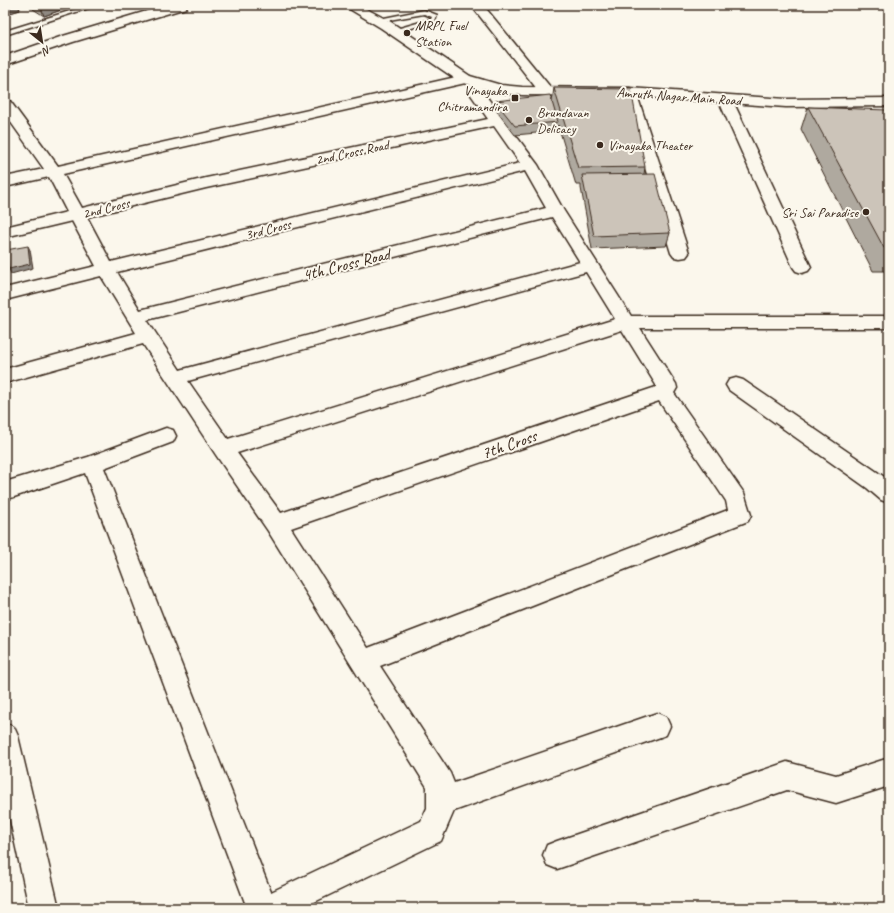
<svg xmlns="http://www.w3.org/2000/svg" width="894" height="913" font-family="Caveat,sans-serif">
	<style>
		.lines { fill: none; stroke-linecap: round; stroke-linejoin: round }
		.service-casing { stroke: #3b2a1e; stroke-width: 3 }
		.minor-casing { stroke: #3b2a1e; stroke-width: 3 }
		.secondary-casing { stroke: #3b2a1e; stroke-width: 3 }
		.service { fill: #fbf7ec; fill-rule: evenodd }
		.minor { fill: #fbf7ec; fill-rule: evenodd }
		.secondary { fill: #fbf7ec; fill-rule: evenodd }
		.wall { fill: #afa99f; stroke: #3b2a1e }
		.shaded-wall { fill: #8f8982; stroke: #3b2a1e }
		.building { fill: #ccc4b9; stroke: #3b2a1e }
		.poi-dot { fill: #3b2a1e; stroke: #fbf7ec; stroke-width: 1.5 }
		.labels { text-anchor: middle; stroke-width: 4; stroke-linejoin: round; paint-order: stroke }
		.far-poi-label { font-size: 14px; fill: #3b2a1e; stroke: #fbf7ec; text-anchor: start }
		.far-street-label { font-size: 14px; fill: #3b2a1e; stroke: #fbf7ec }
		.street-label { font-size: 17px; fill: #3b2a1e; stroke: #fbf7ec }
	</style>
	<rect width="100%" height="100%" fill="#fbf7ec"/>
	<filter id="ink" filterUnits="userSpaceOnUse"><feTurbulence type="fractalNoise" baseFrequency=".025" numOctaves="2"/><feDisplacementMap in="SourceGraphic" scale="8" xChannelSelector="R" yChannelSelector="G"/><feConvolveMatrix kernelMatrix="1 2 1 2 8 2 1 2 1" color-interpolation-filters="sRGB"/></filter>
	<g filter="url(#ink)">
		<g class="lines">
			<defs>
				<path id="service" d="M89,5h9l-93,30v-4z
					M424,10l13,5 -2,6 -40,12 -2,-1v-2l38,-11 1,-2 -8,-3 -47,8 -3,-2z"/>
				<path id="minor" d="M471,5h12l68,83 2,3 -2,3h-10z
					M465,75l5,1 2,3 -2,3 -407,92 19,34 124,-30 282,-59 -19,-27 -1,-4 5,-8h10l2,3 -3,5 1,4 55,73 26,46 67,105h258v12h-249l36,56 1,4 -3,5 70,100 7,22 -3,6 -368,145 70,107 4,10 203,-70 9,4 4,9 -4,9 -212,76 -13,30 -139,67h-55l-162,-435 -80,27v-18l83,-25 78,-29 7,2 3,6 -3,6 -69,26 167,424 150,-71 6,-13v-21l-159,-256 -52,-76 -73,-111 -138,39v-14l131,-36 -35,-57 -96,24v-12l91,-22 -24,-45 -67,16v-10l62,-15 -18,-35 -44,10v-10l39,-8 -39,-55v-14l5,1 48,65zM494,126l26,37 -409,99 -24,-45 119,-29zM525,171l21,37 -406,102 -23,-38zM552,217l28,45 -400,108 -33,-50zM586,272l29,47 -387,120 -40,-58zM622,330l34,55v2l-375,126 -44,-60zM659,401l67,100 2,9 -360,138 -77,-120z
					M629,88l5,1 2,3 53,161 -3,4 -6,1 -6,-1 -3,-4 -49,-161 2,-3z
					M725,95l5,1 2,3 79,168 -3,4 -6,2 -6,-2 -3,-4 -75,-168 2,-3z
					M736,378l7,2 140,96 6,5v22l-8,-3 -14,-12 -138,-98 -3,-5 3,-5z
					M5,723l9,4 4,9 41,172h-30l-24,-111z
					M889,758v28l-53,17 -49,-13 -230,79 -10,-4 -4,-10 4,-10 10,-4 230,-79 49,13z"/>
				<path id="secondary" d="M167,5h20l-1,3 -113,34 -68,23v-9l58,-20z
					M343,5h16l32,17 79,54 31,9 21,2 107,1 157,11 103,-1v8l-103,1 -157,-11 -107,-1 -22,-2 -40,-11 -79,-54z"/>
			</defs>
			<!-- service casing -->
			<use href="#service" class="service-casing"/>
			<!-- minor casing -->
			<use href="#minor" class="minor-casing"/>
			<!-- secondary casing -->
			<use href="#secondary" class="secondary-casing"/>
			<!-- service -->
			<use href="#service" class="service"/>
			<!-- minor -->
			<use href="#minor" class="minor"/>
			<!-- secondary -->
			<use href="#secondary" class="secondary"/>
		</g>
		<!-- wall -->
		<path class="wall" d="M5,5h19l-5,3 1,2 -10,3 -5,-3z
			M31,5h32l1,4 -20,7 -11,-7z
			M554,88l91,79 -1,7 26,59 -4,13 -74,3 -11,-61v-3h-5l-18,-60v6l-43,4 -20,-26v-8l57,1z
			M808,107l81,6v158h-16l-72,-142z"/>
		<!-- shaded-wall -->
		<path class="shaded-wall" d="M7,5h17l-5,3 1,2 -10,3z
			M40,5h23l1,4 -20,7z
			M28,246l2,4 3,18 -22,6 -2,-5z"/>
		<!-- building -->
		<path class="building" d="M554,88l77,1 14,78 -67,1z
			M550,95l8,27 -43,4 -20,-25z
			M808,107l79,3 2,3v135h-5z
			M655,174l15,59 -76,3 -12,-61z
			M28,246l2,18 -21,5 -3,-19z"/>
	</g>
	<!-- markers -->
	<g class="poi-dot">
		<circle cx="407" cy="33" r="4"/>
		<rect x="511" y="94" width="8" height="8" rx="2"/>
		<circle cx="529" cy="120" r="4"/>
		<circle cx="600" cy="145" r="4"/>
		<circle cx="866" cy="212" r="4"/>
	</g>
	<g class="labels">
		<!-- far-poi labels -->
		<g class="far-poi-label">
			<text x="415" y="30">MRPL Fuel<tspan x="415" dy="16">Station</tspan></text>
			<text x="507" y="95" text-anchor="end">Vinayaka<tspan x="507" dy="16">Chitramandira</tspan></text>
			<text x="537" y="117">Brundavan<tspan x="537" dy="16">Delicacy</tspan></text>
			<text x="608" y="150">Vinayaka Theater</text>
			<text x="858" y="217" text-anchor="end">Sri Sai Paradise</text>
		</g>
		<!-- far-street labels -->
		<g class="far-street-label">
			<text transform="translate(679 96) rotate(4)" y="5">Amruth Nagar Main Road</text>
			<text transform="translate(352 152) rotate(-12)" y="5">2nd Cross Road</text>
			<text transform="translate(106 208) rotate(-14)" y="5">2nd Cross</text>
			<text transform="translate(268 229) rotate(-14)" y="5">3rd Cross</text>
		</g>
		<!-- street labels -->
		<g class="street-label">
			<text transform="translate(346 264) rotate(-14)" y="6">4th Cross Road</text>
			<text transform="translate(509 444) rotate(-19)" y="6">7th Cross</text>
		</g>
	</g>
	<!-- margin -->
	<rect width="894" height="913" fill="none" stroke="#fbf7ec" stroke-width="20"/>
	<rect x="10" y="10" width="874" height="893" fill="none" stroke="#3b2a1e" stroke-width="1.5" filter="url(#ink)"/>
	<!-- north arrow -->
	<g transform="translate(42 42) rotate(150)" stroke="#fbf7ec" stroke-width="3" paint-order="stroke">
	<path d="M0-3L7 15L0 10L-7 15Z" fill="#3b2a1e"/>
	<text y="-6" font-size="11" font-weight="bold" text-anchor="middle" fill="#3b2a1e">N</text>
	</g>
</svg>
